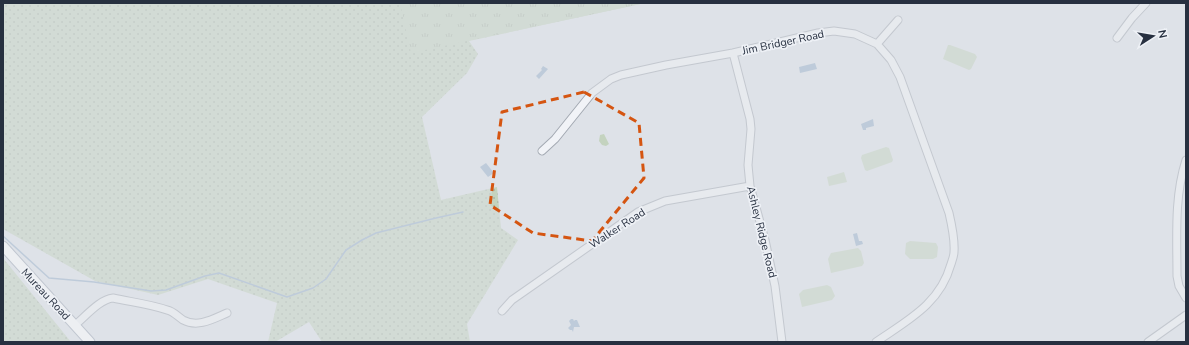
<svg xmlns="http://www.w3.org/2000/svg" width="1189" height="345" font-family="'Nunito Sans',sans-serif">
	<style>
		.grass { fill: url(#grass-dots) }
		.park { fill: url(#park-tufts) }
		.pitch { fill: #c4d3bf }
		.water { fill: #98b0ca }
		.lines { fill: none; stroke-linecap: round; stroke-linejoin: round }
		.stream { stroke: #98b0ca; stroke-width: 1.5 }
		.minor-casing { stroke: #a3a9b2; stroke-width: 9 }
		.major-casing { stroke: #9da6b5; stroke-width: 11 }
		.minor { stroke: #f1f3f7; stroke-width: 7 }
		.major { stroke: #fff; stroke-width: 9 }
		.marked { fill: none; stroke: #d55511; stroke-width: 3; stroke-dasharray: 8 5; stroke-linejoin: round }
		.labels { text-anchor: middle; stroke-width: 3.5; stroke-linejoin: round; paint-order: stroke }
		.street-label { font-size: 11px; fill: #273040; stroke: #eef1f6 }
	</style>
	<defs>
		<pattern id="grass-dots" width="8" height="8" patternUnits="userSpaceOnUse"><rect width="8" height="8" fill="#c4d3bf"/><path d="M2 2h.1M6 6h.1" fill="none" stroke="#a8b5a5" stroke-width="1.8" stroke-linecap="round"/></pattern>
		<pattern id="park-tufts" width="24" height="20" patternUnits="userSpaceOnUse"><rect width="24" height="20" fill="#c4d3bf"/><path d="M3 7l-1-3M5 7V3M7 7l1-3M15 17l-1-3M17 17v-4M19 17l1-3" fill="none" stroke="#a8b5a5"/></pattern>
	</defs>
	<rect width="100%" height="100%" fill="#dee2e8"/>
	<!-- grass -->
	<path class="grass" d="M3,3h642l-176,38 9,13 -11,19 -45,44 19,83 56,-13 4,41 17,12 -51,84 3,18h-148l-13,-20 -34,20h-7l9,-39 -69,-24 -50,16 -63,-14 -92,-52z
		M3,258l68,84h-68z"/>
	<!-- park -->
	<path class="park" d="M400,3h245l-234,50z"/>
	<!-- pitch -->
	<path class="pitch" d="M948,45h2l25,9 2,3 -6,12 -2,1 -26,-11z
		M604,134l5,10 -3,2 -4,-1 -3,-4 1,-6z
		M886,147l3,1 4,12 -1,2 -25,9 -2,-1 -4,-12 1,-3z
		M844,172l3,10 -18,4 -2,-9z
		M910,241l26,2 2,4 -1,10 -4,2h-23l-5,-5 1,-11z
		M858,248l3,3 3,12 -2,3 -31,7 -3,-14 3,-6z
		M827,285l4,2 4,9 -3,4 -30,7 -3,-13 4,-4z"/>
	<!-- water -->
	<path class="water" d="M815,63l2,6 -17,4 -1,-6z
		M543,66l5,3 -9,10 -3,-3 6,-6 -1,-1z
		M873,119l1,7 -8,2v2h-3l-2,-6z
		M486,163l8,10 -6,4 -8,-10z
		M857,233l2,8h3l1,3 -7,2 -3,-12z
		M571,319h2l1,2 1,-1h2l3,7h-6l-1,5 -1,-2h-2l-2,-2 3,-3 -2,-4z"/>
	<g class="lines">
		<!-- stream -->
		<path class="stream" d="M3,236l46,42 45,4 57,9 15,-1 39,-14 14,-3 68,24 26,-9 13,-9 20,-29 16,-10 14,-7 60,-15 27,-6"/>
		<defs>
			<path id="minor" d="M1117,38l15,-20 14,-15
				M877,44l21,-24
				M733,53l17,66 1,10 -3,36 2,21 15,54 10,46 7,56
				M542,151l13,-12 37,-46 19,-14 10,-4 45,-10 67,-12 85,-20 16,-2 21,3 22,10 14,16 9,17 49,136c3,13 6,26 5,39 0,4 -2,9 -3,12 -11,40 -43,56 -75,78
				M1186,160c-12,37 -9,77 -9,116l2,10 7,12
				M502,311l10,-11 126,-88 27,-11 85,-15
				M75,325c10,-8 25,-26 38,-27 18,4 37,6 54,12 6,1 10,6 16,10 15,8 30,-1 44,-7
				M1148,342l38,-27"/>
			<path id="major" d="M3,246l87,96"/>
		</defs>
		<!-- minor casing -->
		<use href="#minor" class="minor-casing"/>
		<!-- major casing -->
		<use href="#major" class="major-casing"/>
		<!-- minor -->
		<use href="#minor" class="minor"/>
		<!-- major -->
		<use href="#major" class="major"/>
	</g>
	<!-- marked area -->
	<path d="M0 0H1189V345H0ZM584,92l55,31 5,55 -52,63 -59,-8 -43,-28 12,-93z" fill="#dee2e8" fill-opacity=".55" fill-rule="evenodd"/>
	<path class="marked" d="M584,92l55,31 5,55 -52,63 -59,-8 -43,-28 12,-93z"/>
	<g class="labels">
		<!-- street labels -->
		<g class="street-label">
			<text transform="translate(783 42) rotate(-12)" y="4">Jim Bridger Road</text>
			<text transform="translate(617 228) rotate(-33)" y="4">Walker Road</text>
			<text transform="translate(762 232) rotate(76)" y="4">Ashley Ridge Road</text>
			<text transform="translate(46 294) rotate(47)" y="4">Mureau Road</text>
		</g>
	</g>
	<!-- border -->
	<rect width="1189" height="345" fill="none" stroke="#273040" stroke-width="8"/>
	<!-- north arrow -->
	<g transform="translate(1153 36) rotate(78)" stroke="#eef1f6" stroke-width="3" paint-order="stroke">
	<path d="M0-3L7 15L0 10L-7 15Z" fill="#273040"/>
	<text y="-6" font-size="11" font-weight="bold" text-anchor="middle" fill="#273040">N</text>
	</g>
</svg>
